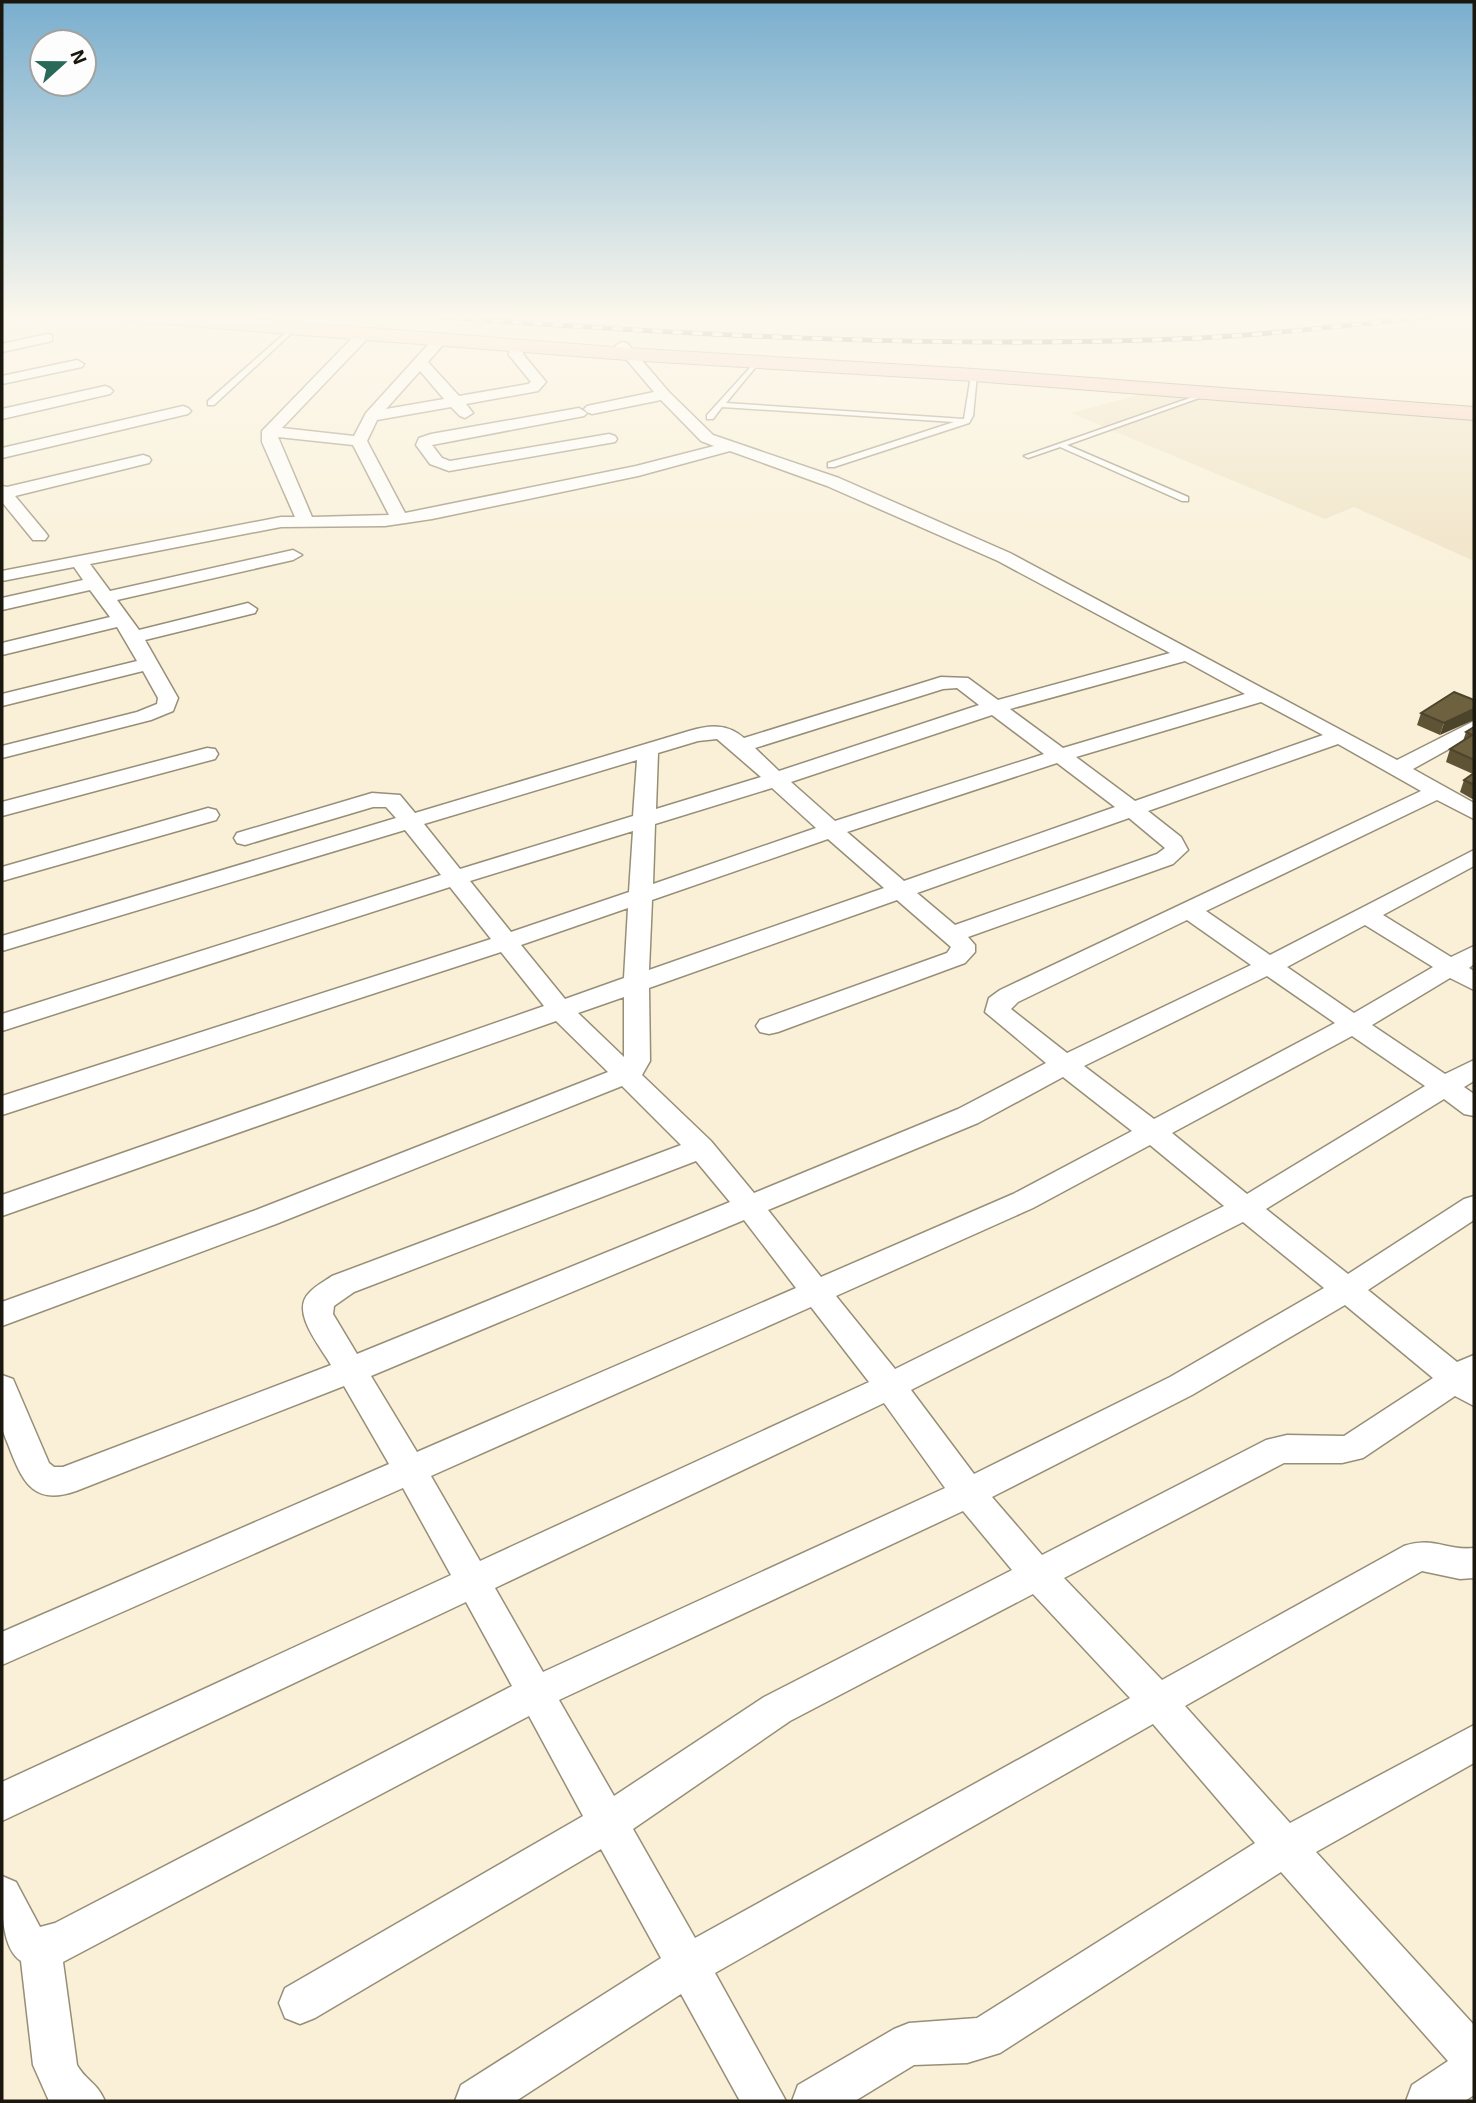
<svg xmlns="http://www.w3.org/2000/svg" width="1476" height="2103" font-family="'Exo 2',sans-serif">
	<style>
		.built { fill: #efe2c3 }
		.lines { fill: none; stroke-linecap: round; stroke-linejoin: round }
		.service-casing { stroke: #978e78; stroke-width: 3 }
		.minor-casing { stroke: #978e78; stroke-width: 3 }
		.secondary-casing { stroke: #978e78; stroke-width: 2 }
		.service { fill: #fff; fill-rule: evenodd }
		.minor { fill: #fff; fill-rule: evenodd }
		.secondary { fill: #fad2c5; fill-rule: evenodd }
		.rail-casing { stroke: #4d493c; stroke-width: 5 }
		.rail { stroke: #fdfdfd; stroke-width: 3.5; stroke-dasharray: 10; stroke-linecap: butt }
		.wall { fill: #5f5336 }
		.shaded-wall { fill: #4d442c }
		.building { fill: #6e613f; stroke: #4d442c; stroke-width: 2 }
	</style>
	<rect width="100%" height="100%" fill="#f9f0d7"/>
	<!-- built -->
	<path class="built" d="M1142,394l332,26v141l-120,-54 -29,12 -254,-106z"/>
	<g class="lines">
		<defs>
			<path id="service" d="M291,328l5,1 -82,76h-6v-4z
				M757,360l3,2 -1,1 -33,40 238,16 7,-44 3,-2 3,2 -4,41 -4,7 -135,44h-6v-4l126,-41 -232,-15 -9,12h-6v-4z
				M1207,392l6,1 -146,52 121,52v4h-6l-122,-54 -32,11 -4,-2z"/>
			<path id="minor" d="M363,331l5,1v6l-86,90 72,8 12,-23 69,-76 5,-1 7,4 -19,22 31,34 69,-12 3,-2 -22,-27v-9l7,-4 5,1 2,11 23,28 -8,9 -72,13 7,9 -8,5 -5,-2 -9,-9 -74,13 -10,21 38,72 231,-47 78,-20 -13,-5 -40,-41 -69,14 -5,-2 -3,-3 3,-3 67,-14 -39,-46 7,-4 5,1 42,49 44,43 126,43 171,75 387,207 77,-39v14l-61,34 61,34v16l-37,-19 -231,111 64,44 204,-105v16l-91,49 68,42 23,-11v18l-5,4 5,3v19l-24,-12 -78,47 73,49 29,-14v21l-10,6 10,7v22l-10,-2 -20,-15 -178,110 82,65 116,-75 10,-3v24l-106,70 89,72 17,-7v51l-19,-10 -92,62 -21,5h-58l-220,115 98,102 242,-134c29,-10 43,5 70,2v30l-14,1 -38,-8 -237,135 105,117 184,-98v38l-158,89 158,173v70l-9,6h-59l6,-16 36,-24 -167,-189 -281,181 -33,10 -53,2 -59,36h-63l6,-16 96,-56 15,-6 68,-5 278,-175 -102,-119 -438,249 71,128h-46l-59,-107 -165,107h-61l6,-16 200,-127 -60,-109 -286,169 -15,6 -15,-6 -6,-15 6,-15 298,-172 -54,-100 -466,246 14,103c10,17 19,16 28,36h-56l-16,-36 -12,-104c-21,-13 -19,-59 -19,-85l14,6 24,45 15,-4 457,-237 -46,-84 -464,219v-39l449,-207 -48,-87 -401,177v-33l387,-168 -45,-78 -268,105c-40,14 -52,-6 -65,-39 -3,-9 -8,-18 -9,-26 -2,-17 0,-34 0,-51l11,4 36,84 5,4h9l268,-102c-10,-18 -41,-53 -22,-72 6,-7 16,-12 23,-17l349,-131 -59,-59 -346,138 -274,102v-24l254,-92 352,-138 -52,-51 -554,195v-21l542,-189 -43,-54 -499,163v-19l489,-157 -41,-52 -448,144v-17l439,-139 -36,-45 -403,121v-15l394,-118 -10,-11h-13l-128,38 -8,-2 -3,-5 3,-5 135,-40 28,2 15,18 274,-82c20,-6 38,-8 55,7l197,-61 27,1 30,22 172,-47 -172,-92 -171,-75 -97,-35 -92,25 -206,43 -47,7 -104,1 -191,37 20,27 183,-41 9,5 -9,5 -176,40 22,30 109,-27 9,6 -2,4 -110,27 33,58 -5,13 -22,9 -149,38v-12l135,-34 20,-8 1,-6 -15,-27 -141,35v-12l135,-33 -20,-34 -115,28v-12l108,-26 -20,-27 -88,20v-12l81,-18 -9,-13 -72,14v-10l279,-54h14l-33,-75v-11l96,-99zM420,371l24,28 -58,10zM278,437l75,8 36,70 -77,2zM1185,661l60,33 -182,54 -53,-39zM957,688l22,17 -200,66 -24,-23 188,-59zM1261,702l62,33 -188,66 -59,-44zM992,715l52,39 -209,67 -44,-39zM717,739l44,38 -105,32 2,-56 40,-12zM1338,744l83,47 -421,199 -11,8 -4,14 61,51 -88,46 -204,84 -43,-52 -69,-66 8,-14 -1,-73 248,-88 54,47 -4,6 -187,67 -4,6 4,6 9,2 9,-2 187,-69 10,-11v-7l-7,-8 205,-73 15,-14 -7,-13 -33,-26zM637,760l-4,56 -173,53 -36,-45zM1057,763l58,44 -211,74 -57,-49zM772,788l44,40 -163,56 2,-60zM1129,818l36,30 -8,6 -202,71 -38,-32zM633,831l-4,61 -118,40 -41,-51zM828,839l56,49 -235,82 3,-70zM628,908l-4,70 -59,21 -44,-54zM1187,920l64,45 -184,88 -56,-44 7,-7zM1365,925l68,42 -79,46 -67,-46zM1267,976l68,47 -181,96 -70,-53zM624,997v60l-46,-44zM1352,1036l73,50 -178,108 -75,-61zM1063,1077l69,54 -119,63 -192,83 -53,-67 210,-87zM1150,1145l74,61 -329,163 -59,-73 197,-88zM696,1161l34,41 -373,152 -24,-40 1,-8 20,-14zM744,1220l52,68 -379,164 -46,-76zM1243,1222l81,66 -154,89 -196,97 -63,-84zM1345,1305l88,73 -89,58 -57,-1 -21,5 -224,115 -50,-58 200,-102zM811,1307l58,75 -389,179 -49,-85zM884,1403l61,85 -402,184 -48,-84zM963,1511l49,59 -248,127 -150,99 -55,-96zM1033,1594l97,104 -435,240 -62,-109 157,-108z
				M47,334l5,1v6l-50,11v-8z
				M77,360l7,4 -2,3 -80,17v-8z
				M105,386l5,2 3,3 -3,3 -108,25v-10z
				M183,406l5,2 3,3 -3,3 -186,44v-10z
				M579,408l8,5 -3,3 -152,29 10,13 8,3 159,-27 6,2 2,3 -2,3 -166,29 -19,-7 -14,-19 3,-7 12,-4z
				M143,455l6,2 2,3 -2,3 -134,33 30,36 3,4 -3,4h-12l-31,-38v-16l5,1z
				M207,748l8,1 3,5 -3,5 -213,57v-14z
				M208,808l8,2 3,5 -3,5 -214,61v-14z"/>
			<path id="secondary" d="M114,315h90l423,33 347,21 500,38v13l-500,-39 -347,-21 -504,-39z"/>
		</defs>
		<!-- service casing -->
		<use href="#service" class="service-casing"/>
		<!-- minor casing -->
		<use href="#minor" class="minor-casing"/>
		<!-- secondary casing -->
		<use href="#secondary" class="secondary-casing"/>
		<!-- service -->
		<use href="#service" class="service"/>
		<!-- minor -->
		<use href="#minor" class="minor"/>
		<!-- secondary -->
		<use href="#secondary" class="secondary"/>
		<defs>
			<path id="rail" d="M413,315c262,19 524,35 787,23 82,-4 165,-15 247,-23"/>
		</defs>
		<!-- rail casing -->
		<use href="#rail" class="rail-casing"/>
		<!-- rail -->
		<use href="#rail" class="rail"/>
	</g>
	<!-- wall -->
	<path class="wall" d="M1454,692l-14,43 -23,-10 4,-12z
		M1474,727v73l-14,-8 4,-12 9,-6 -27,-12 4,-13 13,-8 3,-9z"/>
	<!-- shaded-wall -->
	<path class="shaded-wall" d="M1474,709v11l-34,15 4,-12z"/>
	<!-- building -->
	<path class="building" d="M1454,692l20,8v9l-30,14 -23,-10z
		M1474,727v33l-24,-11 22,-14 -6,-3z
		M1474,773v12l-10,-5z"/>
	<!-- sky -->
	<linearGradient id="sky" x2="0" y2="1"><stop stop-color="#79aece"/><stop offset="0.52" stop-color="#fcf8ed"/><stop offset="1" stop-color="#fcf8ed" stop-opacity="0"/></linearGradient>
	<rect width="1476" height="610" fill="url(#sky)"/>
	<!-- border -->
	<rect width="1476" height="2103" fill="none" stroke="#1a170e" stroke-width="7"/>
	<!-- north arrow -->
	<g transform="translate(63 63) rotate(69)"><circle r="33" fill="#fdfdfd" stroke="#a2a19d" stroke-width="2"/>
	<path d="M0-5L12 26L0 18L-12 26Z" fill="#286958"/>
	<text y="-10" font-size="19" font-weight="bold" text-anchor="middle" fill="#1a170e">N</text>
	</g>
</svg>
